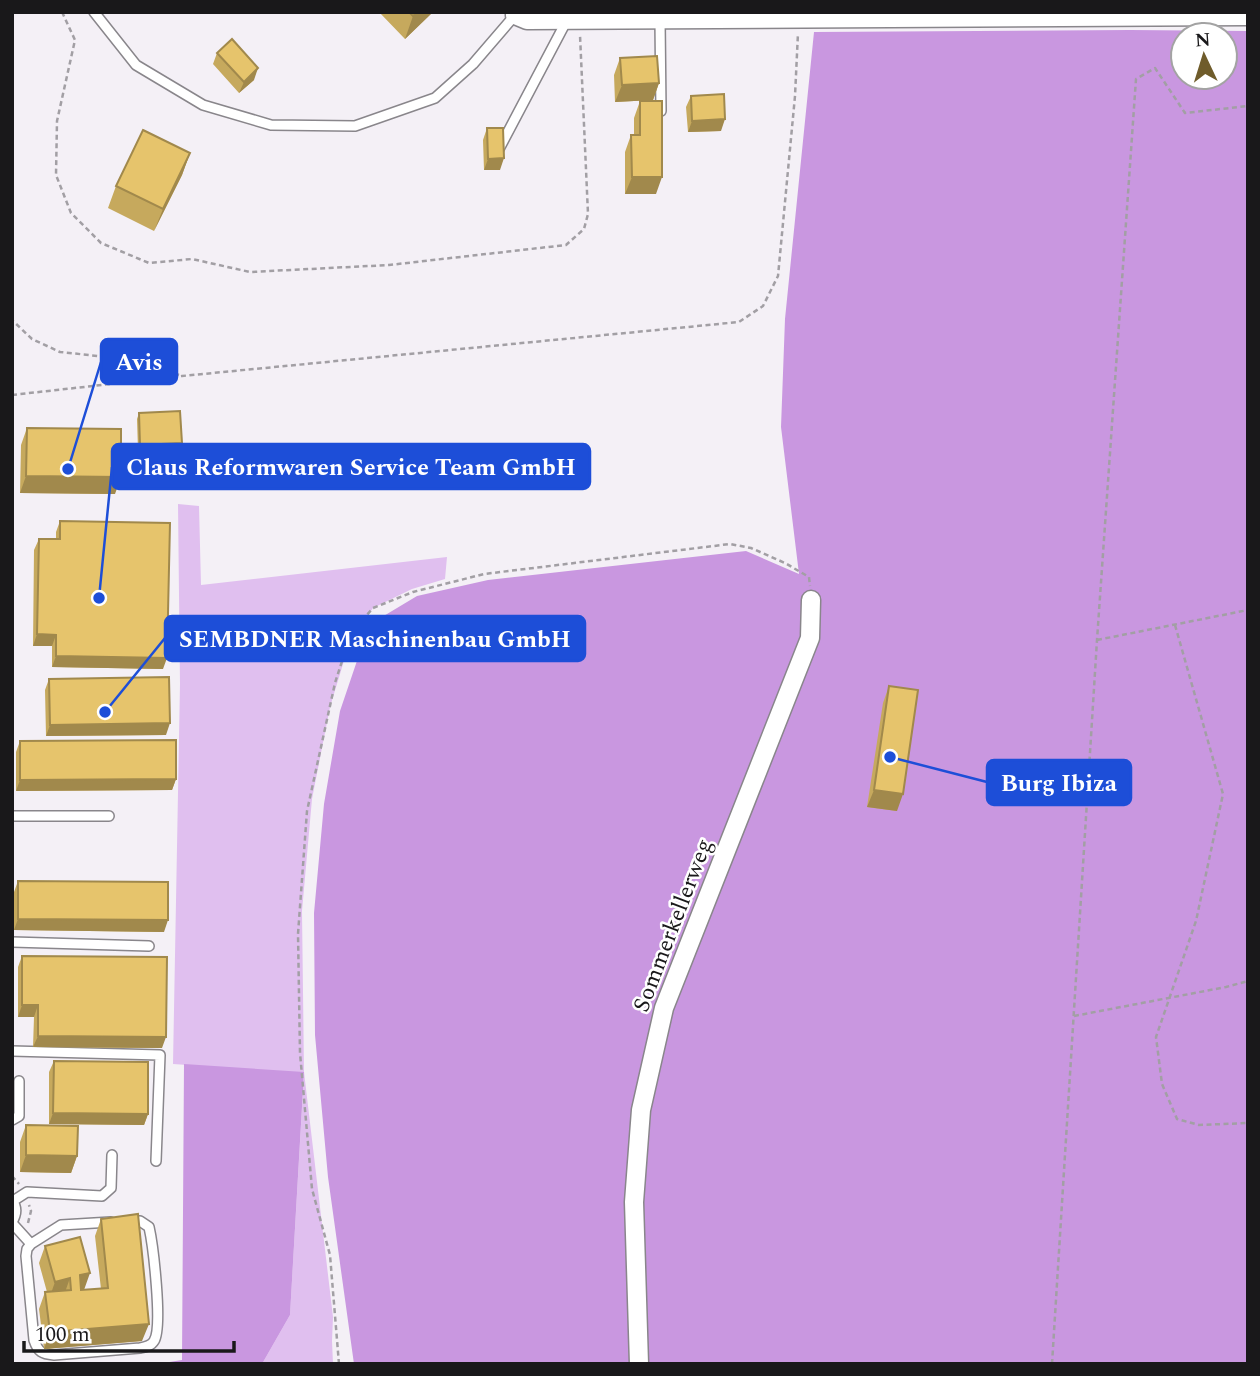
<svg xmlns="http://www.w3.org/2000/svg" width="1260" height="1376" font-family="Spectral,serif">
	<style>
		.green { fill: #e0bfef }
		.forest { fill: #c997e0; fill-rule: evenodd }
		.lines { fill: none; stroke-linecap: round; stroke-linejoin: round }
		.lane-casing { stroke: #89868b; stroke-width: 12 }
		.street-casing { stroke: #89868b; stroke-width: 21 }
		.path { stroke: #a29fa4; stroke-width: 2.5; stroke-dasharray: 5 3.5; stroke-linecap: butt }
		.lane { stroke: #fff; stroke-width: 9 }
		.street { stroke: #fff; stroke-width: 18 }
		.wall { fill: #c6a95d }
		.shaded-wall { fill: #a1894c }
		.building { fill: #e6c46c; stroke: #a1894c; stroke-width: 2 }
		.labels { text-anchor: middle; stroke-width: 5; stroke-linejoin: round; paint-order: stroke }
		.street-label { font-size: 23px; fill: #19181a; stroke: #fff }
		.leader { fill: none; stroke: #1d4ed8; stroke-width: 2.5 }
		.callout-dot { fill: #1d4ed8; stroke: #fff; stroke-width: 2.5 }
		.callout { fill: #1d4ed8; stroke: #1d4ed8; stroke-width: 2.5 }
		.callout-label { font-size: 24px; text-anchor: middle; font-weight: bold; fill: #fff }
	</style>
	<rect width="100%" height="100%" fill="#f4f0f6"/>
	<!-- green -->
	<path class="green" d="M178,504l21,2 2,79 246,-28 -2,22 -33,10 -39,19 -23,33 -20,66 -18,92 -10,112 2,161 29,245 -1,24 1,23h-71l28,-49 14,-242 -131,-9 7,-380z"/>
	<!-- forest -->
	<path class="forest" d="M1130,30l118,1v1333h-894l-26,-187 -13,-142 -1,-122 10,-109 16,-93 21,-62 21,-32 35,-21 71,-16 258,-29 53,23 -18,-147 4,-108 29,-287zM1183,35h42v42h-42z
		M184,1064l120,8 -14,243 -28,49h-105l25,-4z"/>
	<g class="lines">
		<defs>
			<path id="lane" d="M94,12l42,53 67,40 68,20 84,1 80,-28 38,-34 43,-50
				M660,20l1,91
				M499,149l68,-129
				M12,816h97
				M12,942l137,4
				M12,1051l148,4 -4,106
				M12,1120l7,-4v-35
				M12,1200c5,7 5,14 0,22
				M13,1201l14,-9 75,4 9,-8 1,-33
				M12,1223l19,21 30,-19 50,-3
				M31,1244l-4,5 -1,7 8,84c4,12 8,14 20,15l86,-7c5,-1 11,-2 14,-7 9,-14 -1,-96 -5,-114l-9,-6h-11"/>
			<path id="street" d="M515,15l12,5 721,-4
				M639,1364l-5,-162 7,-92 23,-102 146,-370 1,-38"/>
		</defs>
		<!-- lane casing -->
		<use href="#lane" class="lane-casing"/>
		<!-- street casing -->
		<use href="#street" class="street-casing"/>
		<!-- path -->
		<path class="path" d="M62,12l13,28 -18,81 -1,54 15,38 30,30 48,20 43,-4 58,13 139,-7 177,-20 18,-16 4,-15 -8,-179
			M12,317l1,4 19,18 28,13 76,8 43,15
			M12,395l170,-19 557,-54 24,-16 15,-30 17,-180 3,-63
			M1175,625l48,169 -27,127 -40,116 6,47 15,35 22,6 49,-2
			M1097,640l151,-30
			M1074,1016l152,-29 22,-6
			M12,1176l7,8
			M28,1223l3,-12 -2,-6
			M339,1364l-9,-109 -18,-66 -12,-136 -2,-119 9,-123 28,-128 16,-50 22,-25 40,-16 71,-18 246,-30 21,4 34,15 24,14 1,9
			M1052,1364l45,-724 39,-561 19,-11 30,45 63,-7"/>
		<!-- lane -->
		<use href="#lane" class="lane"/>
		<!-- street -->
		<use href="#street" class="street"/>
	</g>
	<!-- wall -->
	<path class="wall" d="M379,12h54l-28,27z
		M217,53l37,27 -15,13 -26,-29z
		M620,58l39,25 -6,17 -38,2 -1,-27z
		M691,96l30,35 -33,1 -2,-25z
		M640,101l16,93h-31v-42l6,-17h3v-17z
		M487,128l13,42h-16l-1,-30z
		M190,153l-8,22 -28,56 -46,-23 8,-22z
		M139,413l43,30 -3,6 -41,1 -1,-31z
		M27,428l88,66 -95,-1 1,-48z
		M60,521l103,148 -111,-2v-21h-19l1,-96 5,-11h17v-7z
		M49,679l117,56 -120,1 -1,-46z
		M889,686l8,125 -30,-4 16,-104z
		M20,741l156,38 -4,11 -156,1v-39z
		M18,881l146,51 -150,-2v-38z
		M22,956l140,92 -129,-1 1,-30h-16v-50z
		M54,1061l94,53 -4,11 -95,-1v-52z
		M26,1125l51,31 -6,17 -51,-1v-30z
		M101,1219l41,122 -98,8 -5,-40 6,-17h2l-8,-29 6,-17 39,44 17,-1 -6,-53z"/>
	<!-- shaded-wall -->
	<path class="shaded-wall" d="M417,12h16l-28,27 8,-23z
		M258,68l-4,12 -15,13 5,-11z
		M659,83l-6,17 -38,2 7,-17z
		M725,119l-4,12 -33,1 4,-11z
		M190,153l-8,22 -28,56 9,-22z
		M504,158l-4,12h-16l4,-11z
		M632,177h30l-6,17h-31z
		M182,443l-3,6 -41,1 2,-5z
		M26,476l95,1 -6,17 -95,-1z
		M37,634l19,1 -4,11h-19z
		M56,656l111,2 -4,11 -111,-2z
		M170,723l-4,12 -120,1 4,-11z
		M176,779l-4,11 -156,1 4,-11z
		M874,790l29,4 -6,17 -30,-4z
		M18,919l150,1 -4,12 -150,-2z
		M22,1005h16l-4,12h-16z
		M38,1036l128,1 -4,11 -129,-1z
		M53,1113l95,1 -4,11 -95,-1z
		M26,1155l51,1 -6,17 -51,-1z
		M90,1273l-6,17 -10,1 6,-16z
		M70,1278l-6,17 -15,4 6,-17z
		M149,1324l-7,17 -98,8 6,-17z"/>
	<!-- building -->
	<path class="building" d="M409,12h8l-4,4z
		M232,39l26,29 -14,14 -27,-29z
		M657,56l2,27 -37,2 -2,-27z
		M724,94l1,25 -33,2 -1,-25z
		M640,101h22v76h-30l-1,-42h9z
		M487,128h16l1,30 -16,1z
		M143,130l47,23 -27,56 -47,-23z
		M180,411l2,32 -42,2 -1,-32z
		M27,428l94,1v48l-95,-1z
		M60,521l110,2 -3,135 -111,-2v-21l-19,-1 2,-95h21z
		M169,677l1,46 -120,2 -1,-46z
		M889,686l29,4 -15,104 -29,-4z
		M176,740v39l-156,1v-39z
		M18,881l150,1v38l-150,-1z
		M22,956l145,1 -1,80 -128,-1v-31h-16z
		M54,1061l94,1v52l-95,-1z
		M26,1125l52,1 -1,30 -51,-1z
		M138,1214l11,110 -99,8 -5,-40 26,-2 -1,-12 -15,4 -10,-36 35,-9 10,36 -10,2 1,15 27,-2 -7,-69z"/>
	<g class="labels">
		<!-- street labels -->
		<g class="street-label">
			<text transform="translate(672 925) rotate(-69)" y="8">Sommerkellerweg</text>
		</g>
	</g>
	<!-- callouts -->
	<path class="leader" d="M68 469L101 362M99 598L112 467M105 712L165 638M890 757L987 782"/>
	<g class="callout-dot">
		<circle cx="68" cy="469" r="7"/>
		<circle cx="99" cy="598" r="7"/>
		<circle cx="105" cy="712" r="7"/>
		<circle cx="890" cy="757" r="7"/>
	</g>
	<g class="callout">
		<rect x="101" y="339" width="76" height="45" rx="7"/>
		<rect x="112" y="444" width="478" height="45" rx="7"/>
		<rect x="165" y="616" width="420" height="45" rx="7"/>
		<rect x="987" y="760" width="144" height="45" rx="7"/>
	</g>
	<g class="callout-label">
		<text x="139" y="370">Avis</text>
		<text x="351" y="475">Claus Reformwaren Service Team GmbH</text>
		<text x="375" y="647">SEMBDNER Maschinenbau GmbH</text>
		<text x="1059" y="791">Burg Ibiza</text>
	</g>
	<!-- border -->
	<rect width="1260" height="1376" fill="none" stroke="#19181a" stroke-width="28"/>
	<!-- north arrow -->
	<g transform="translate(1204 56) rotate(356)"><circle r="33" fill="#ffffff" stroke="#a3a3a3" stroke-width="2"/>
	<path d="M0-5L12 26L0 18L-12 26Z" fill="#6f5c2b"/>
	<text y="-10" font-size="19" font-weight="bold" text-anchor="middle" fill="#19181a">N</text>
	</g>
	<!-- scale -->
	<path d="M24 1341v10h210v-10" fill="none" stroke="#19181a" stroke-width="3.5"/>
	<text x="35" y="1341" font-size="21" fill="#19181a" stroke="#ffffff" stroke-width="5" paint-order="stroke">100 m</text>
</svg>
